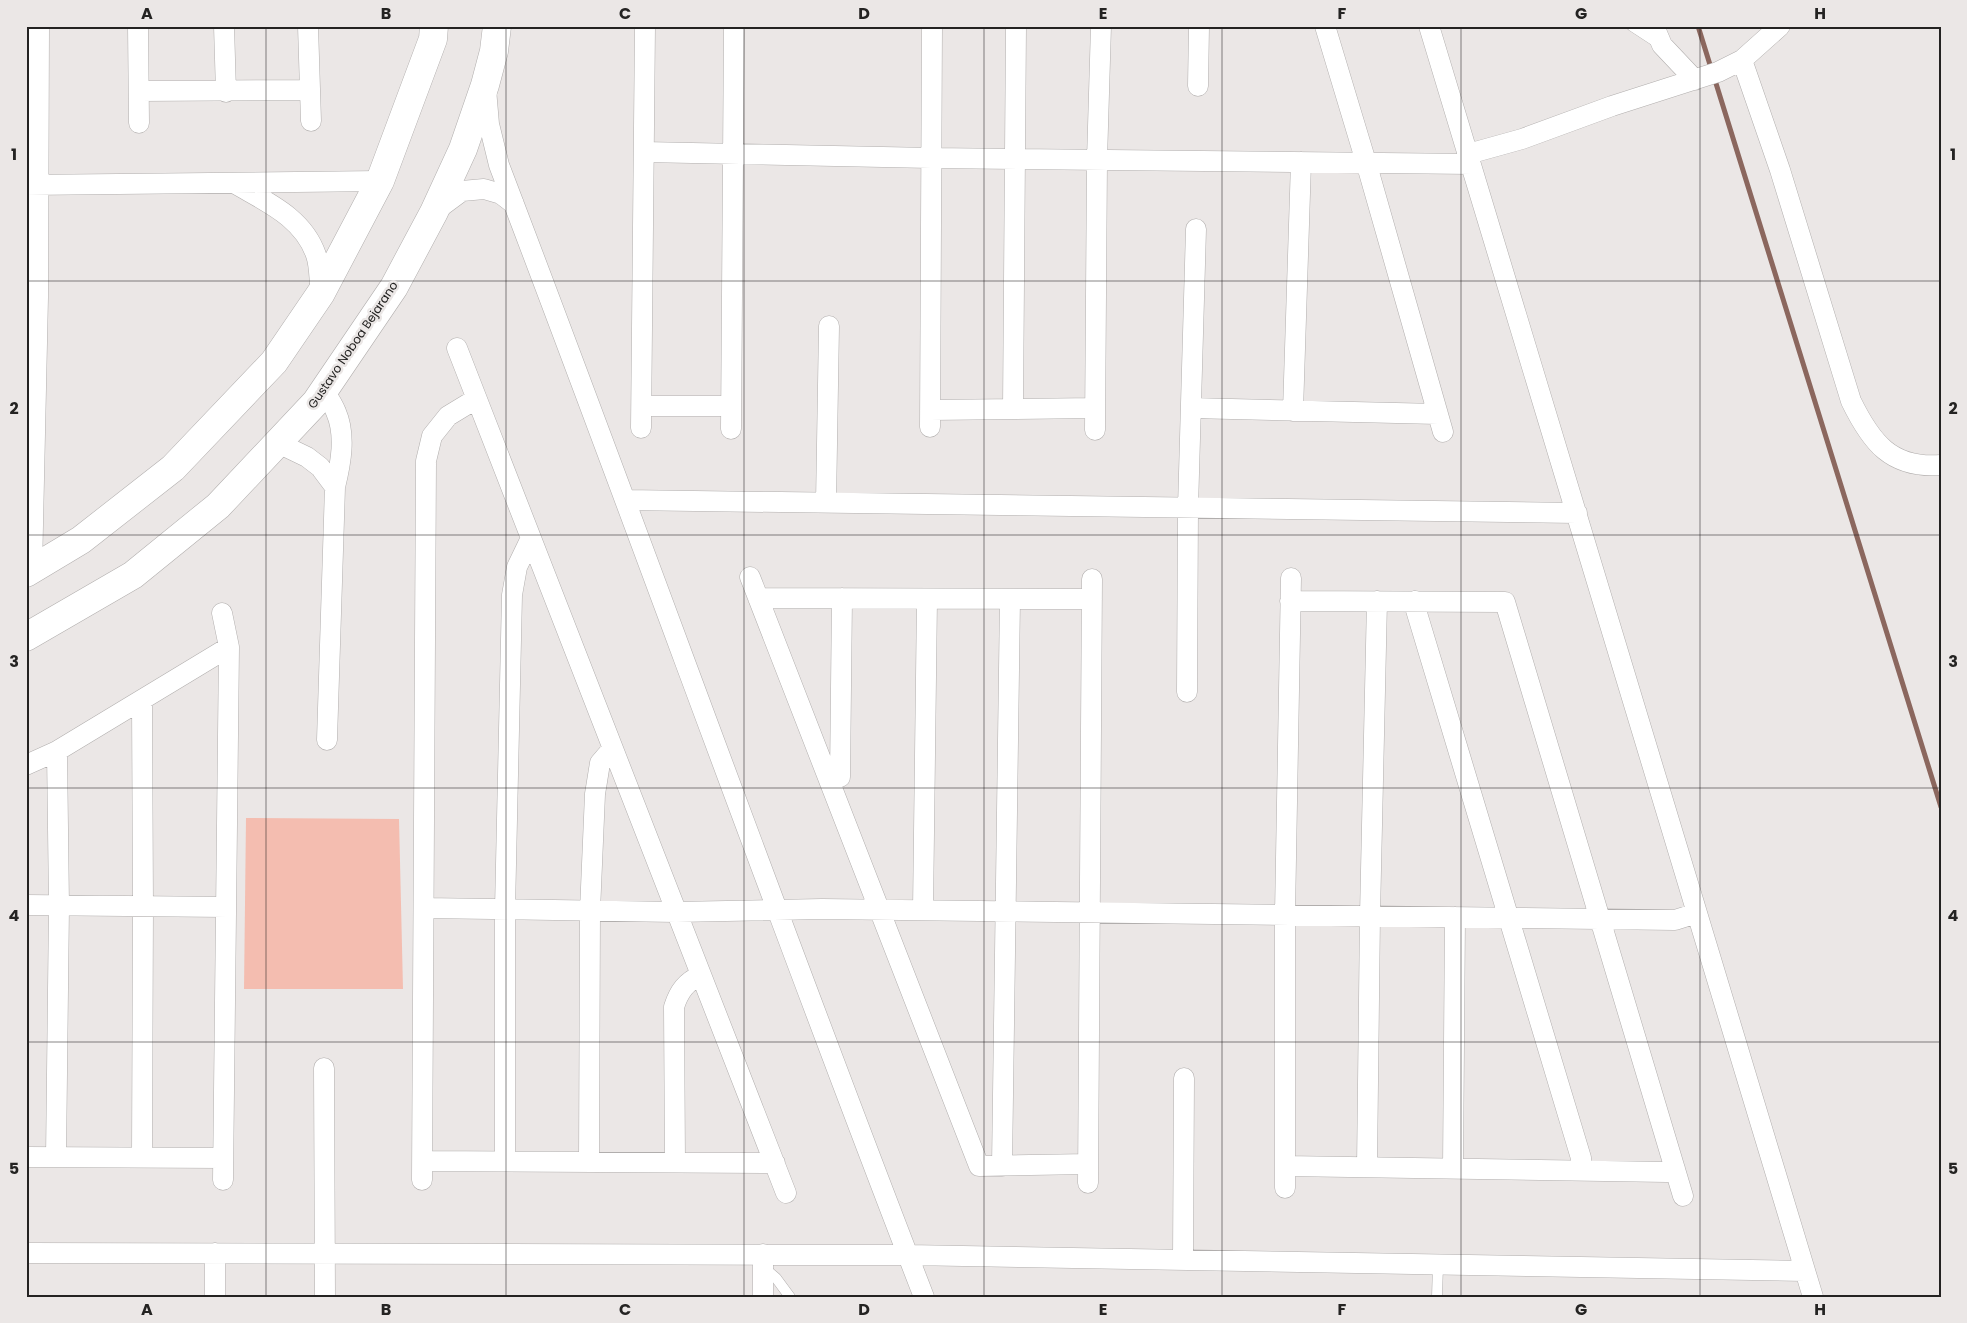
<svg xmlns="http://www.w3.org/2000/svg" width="1967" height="1323" font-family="Poppins,sans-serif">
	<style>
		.green { fill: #f4bdb0 }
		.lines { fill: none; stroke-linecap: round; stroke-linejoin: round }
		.stream { stroke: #8b675e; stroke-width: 5 }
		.lane-casing { stroke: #b1aead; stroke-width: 11 }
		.street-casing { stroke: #b1aead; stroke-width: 21 }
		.secondary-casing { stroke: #b1aead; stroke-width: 29 }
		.lane { stroke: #fff; stroke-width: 10 }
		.street { stroke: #fff; stroke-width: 20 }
		.secondary { stroke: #fff; stroke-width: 28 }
		.grid { fill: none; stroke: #242322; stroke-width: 1; stroke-opacity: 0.55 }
		.labels { text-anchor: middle; stroke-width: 5; stroke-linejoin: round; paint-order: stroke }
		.street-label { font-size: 12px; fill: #242322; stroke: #ebe7e6 }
		.neatline { fill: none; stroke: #242322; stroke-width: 2 }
		.grid-label { font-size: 16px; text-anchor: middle; font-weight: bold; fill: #242322 }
	</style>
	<rect width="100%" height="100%" fill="#ebe7e6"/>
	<!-- green -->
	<path class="green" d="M246,818l153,1 4,170h-159z"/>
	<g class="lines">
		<!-- stream -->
		<path class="stream" d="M1698,26l13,42
			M1714,77l227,730"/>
		<defs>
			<path id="lane" d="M1632,26l26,17
				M763,1267l13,11 14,19
				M1437,1297l1,-32"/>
			<path id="street" d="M138,26l1,97
				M224,26l2,66
				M308,26l3,95
				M1325,26l41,136 77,270
				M1429,26l384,1271
				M1654,26l8,19 33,35
				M1742,60l38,110 71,231c20,41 40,68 90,64
				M1198,86l1,-60
				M486,89l3,35 10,41c144,377 279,756 425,1132
				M139,91l170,-1
				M644,152l287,6 540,6
				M1468,154l54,-15 90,-33 106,-34 24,-12 38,-34
				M234,183c32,19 69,34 82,72 4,11 3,26 5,38
				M26,185l354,-4
				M435,211l27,-20 22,-2 17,5 13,10
				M457,348l329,845
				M324,391c4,6 9,13 12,21 10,23 5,51 -1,75l-8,253
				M642,406h89
				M1191,408l247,6
				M1013,409l3,-383
				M930,410l165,-2
				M1293,411l8,-249
				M930,427l2,-401
				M641,428l4,-402
				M731,429l3,-403
				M1095,430l2,-270 4,-134
				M278,443l29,14 13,10 15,20
				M625,500l952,13
				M826,503l3,-177
				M32,570l6,-273 1,-271
				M750,577l229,589 109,-2
				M758,598l334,1
				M1290,601l215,1 178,594
				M1415,601l1,9 165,548 1,12
				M222,613l7,34 -6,533
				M1187,692l1,-184 8,-279
				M142,701l1,205 -1,251
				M26,765l31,-14 172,-104
				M830,781l10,-4 2,-179
				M26,905l200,2
				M424,908l252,4 146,-3 853,11 22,-7
				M923,910l4,-311
				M324,1068l1,229
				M26,1157l197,1
				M56,1157l3,-251 -2,-155
				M422,1161l353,2
				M505,1161v-252l7,-314 5,-28 13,-27
				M589,1162l1,-251 5,-117 5,-31 12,-14
				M675,1162l-1,-155c5,-16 12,-25 27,-32
				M1002,1166l8,-567
				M1285,1166l382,6 8,-3
				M1367,1167l3,-252 7,-314
				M1453,1169l2,-252
				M422,1180l4,-719 6,-25 16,-20 28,-17
				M1088,1183l4,-604
				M1285,1188v-274l6,-336
				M26,1253l882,2 897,16
				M1183,1260l1,-182
				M215,1297v-44
				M763,1297v-43"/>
			<path id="secondary" d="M26,573l55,-33 92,-72 101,-106 47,-69 59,-112 53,-142 1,-13
				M26,637l107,-62 85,-69 98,-104 78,-115 40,-75 29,-63 22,-64 9,-34 3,-25"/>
		</defs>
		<!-- lane casing -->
		<use href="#lane" class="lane-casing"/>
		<!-- street casing -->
		<use href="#street" class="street-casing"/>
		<!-- secondary casing -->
		<use href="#secondary" class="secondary-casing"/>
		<!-- lane -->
		<use href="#lane" class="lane"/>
		<!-- street -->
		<use href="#street" class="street"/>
		<!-- secondary -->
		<use href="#secondary" class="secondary"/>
	</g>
	<!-- grid -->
	<path class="grid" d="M266,26v1271M506,26v1271M744,26v1271M984,26v1271M1222,26v1271M1461,26v1271M1700,26v1271M26,281h1915M26,535h1915M26,788h1915M26,1042h1915"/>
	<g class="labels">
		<!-- street labels -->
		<g class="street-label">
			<text transform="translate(353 345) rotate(-56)" y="4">Gustavo Noboa Bejarano</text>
		</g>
	</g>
	<!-- border -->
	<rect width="1967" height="1323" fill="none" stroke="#ebe7e6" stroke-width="55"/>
	<rect x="28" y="28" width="1912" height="1268" class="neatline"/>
	<g class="grid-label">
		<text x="147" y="19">A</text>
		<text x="386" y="19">B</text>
		<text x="625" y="19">C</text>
		<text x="864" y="19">D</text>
		<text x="1103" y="19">E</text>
		<text x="1342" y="19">F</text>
		<text x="1581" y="19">G</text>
		<text x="1820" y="19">H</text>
		<text x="14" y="160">1</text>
		<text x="1953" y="160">1</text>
		<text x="14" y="414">2</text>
		<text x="1953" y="414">2</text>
		<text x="14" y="667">3</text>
		<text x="1953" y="667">3</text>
		<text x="14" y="921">4</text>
		<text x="1953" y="921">4</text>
		<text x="14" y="1174">5</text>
		<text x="1953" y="1174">5</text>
		<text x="147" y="1315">A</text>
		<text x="386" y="1315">B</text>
		<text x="625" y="1315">C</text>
		<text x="864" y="1315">D</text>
		<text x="1103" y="1315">E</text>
		<text x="1342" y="1315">F</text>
		<text x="1581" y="1315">G</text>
		<text x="1820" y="1315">H</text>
	</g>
</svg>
